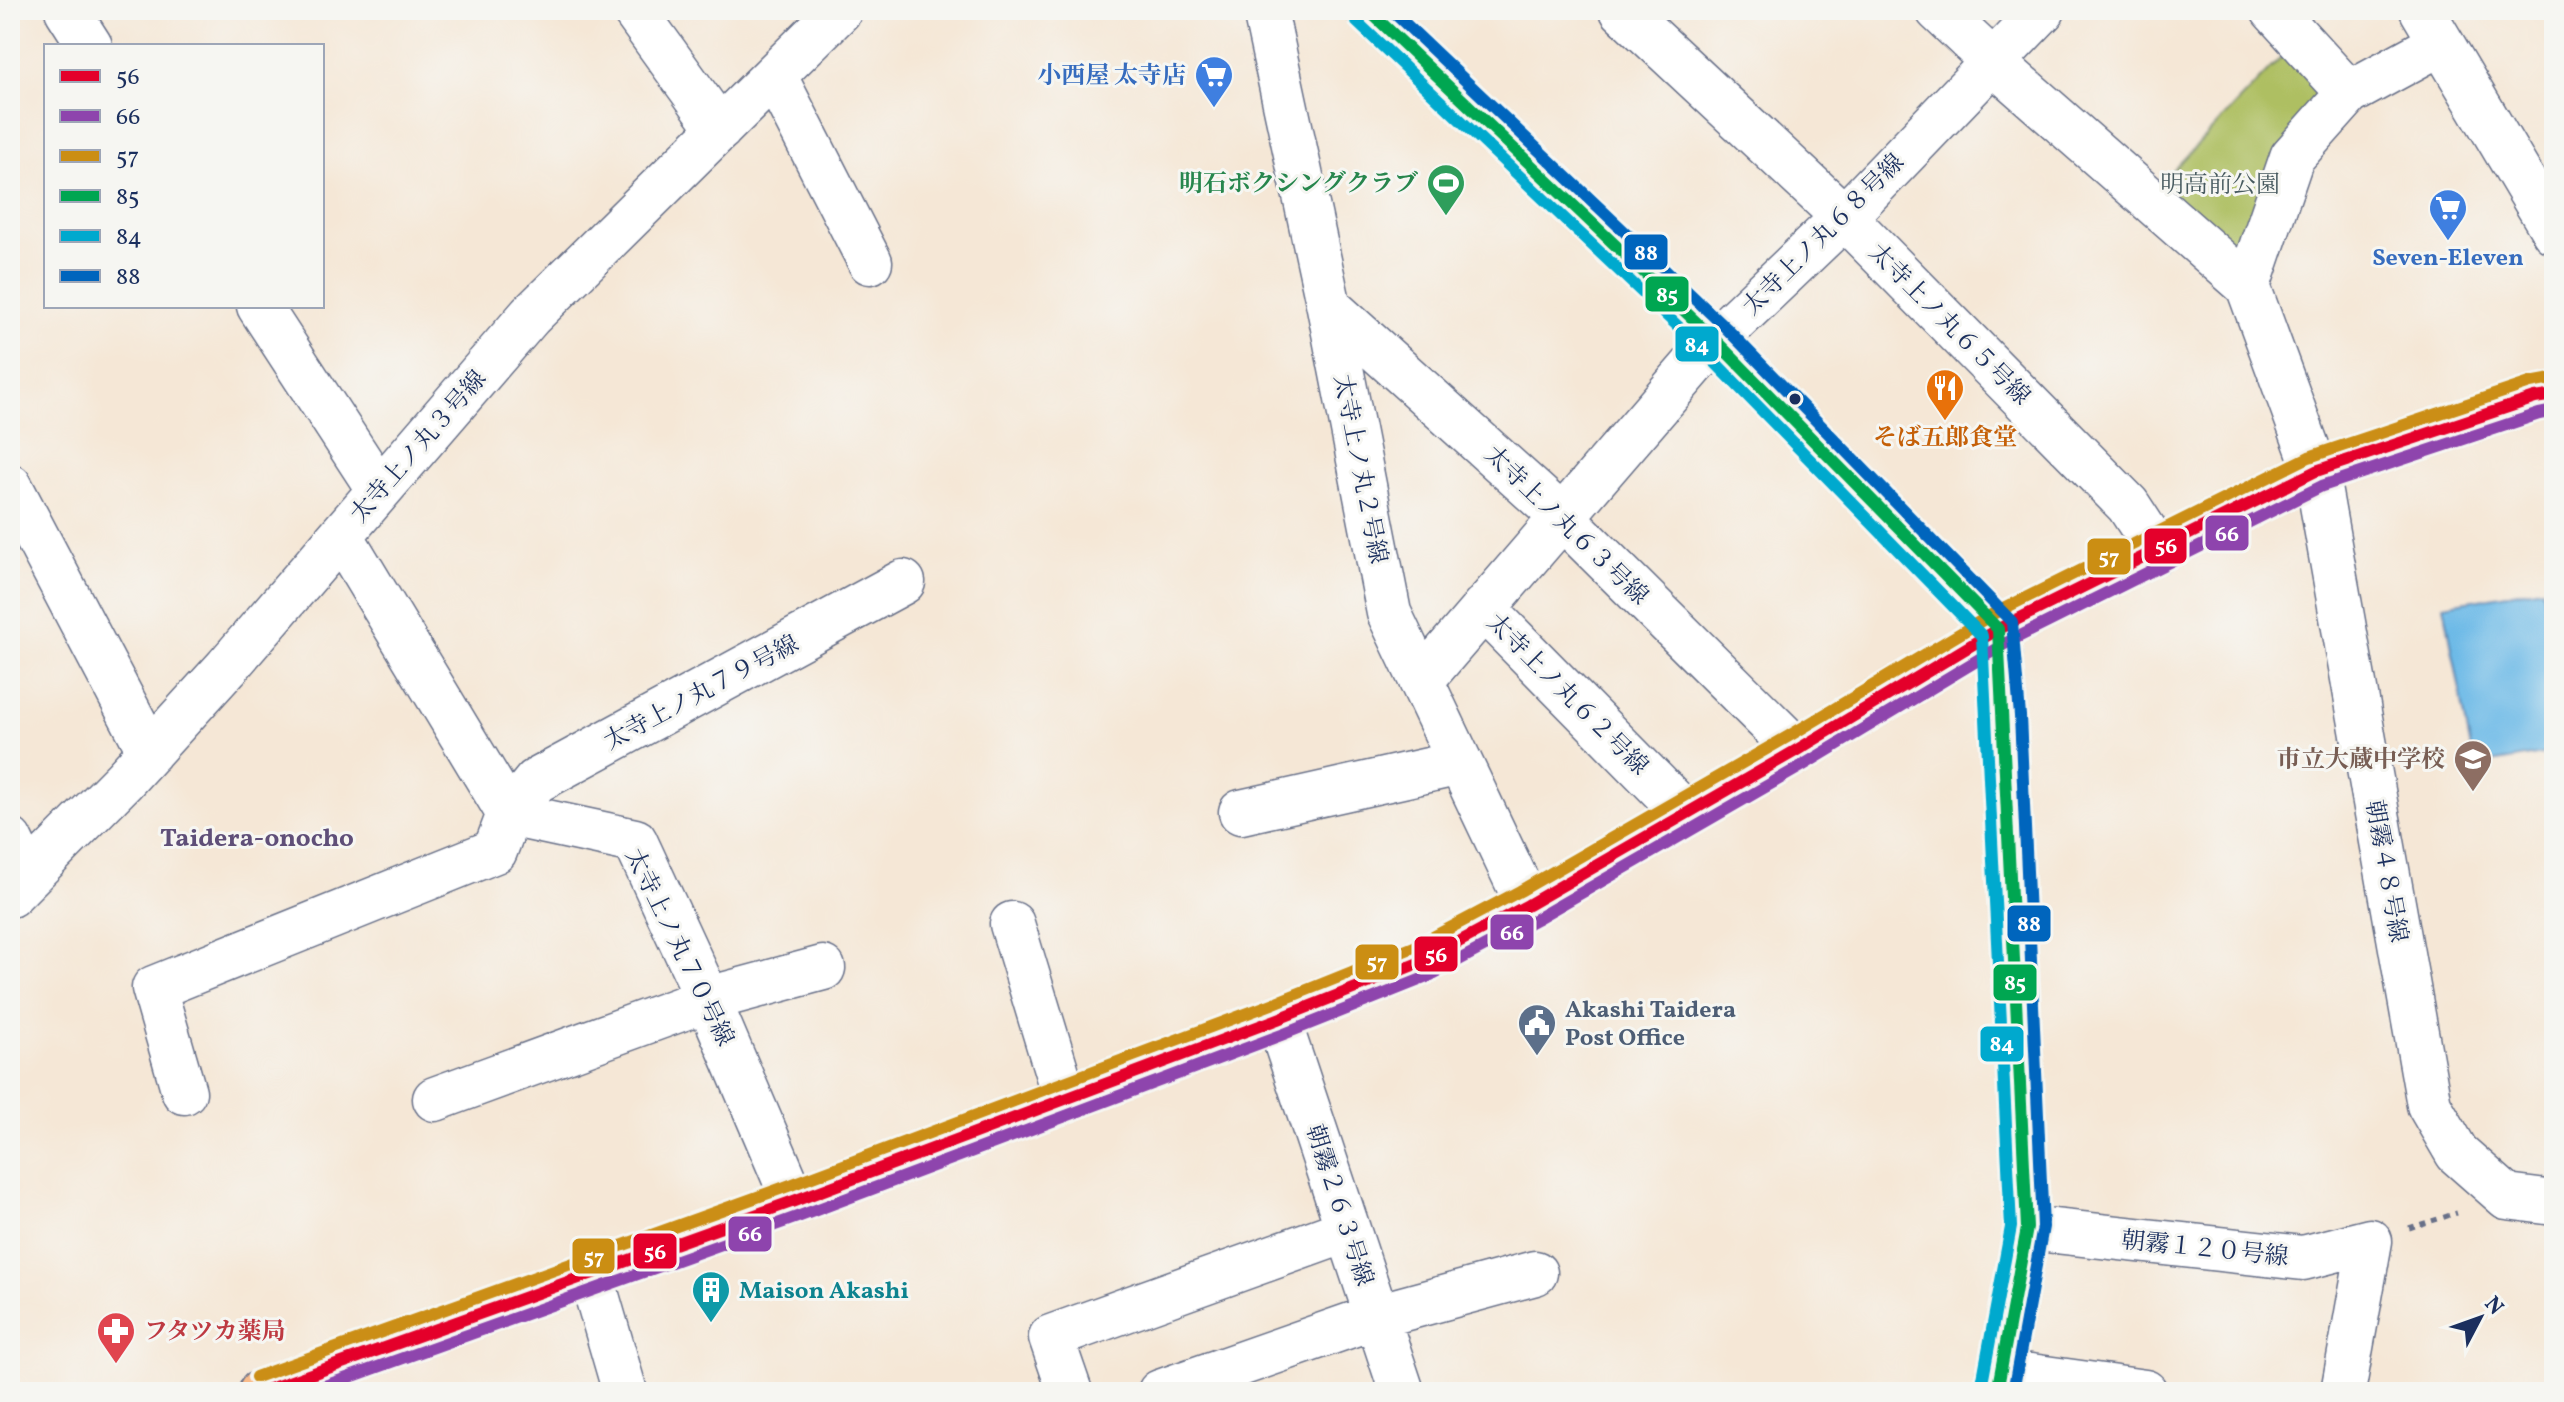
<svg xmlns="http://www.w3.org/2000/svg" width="2564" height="1402" font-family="Vollkorn,'Noto Serif JP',serif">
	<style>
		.green { fill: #aebf62; stroke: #647760; stroke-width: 2 }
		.water { fill: #6dbae7; stroke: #4474a2; stroke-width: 2 }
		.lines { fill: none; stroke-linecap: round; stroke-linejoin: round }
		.minor-casing { stroke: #676f88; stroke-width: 47 }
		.major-casing { stroke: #676f88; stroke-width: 47 }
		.path { stroke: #676f88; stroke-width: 5; stroke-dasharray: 6 6; stroke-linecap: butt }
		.minor { stroke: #fff; stroke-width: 44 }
		.major { stroke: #fabc8b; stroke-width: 44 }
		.bus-1-casing { stroke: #f6f6f2; stroke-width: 18 }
		.bus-2-casing { stroke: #f6f6f2; stroke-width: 18 }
		.bus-3-casing { stroke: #f6f6f2; stroke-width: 18 }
		.bus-4-casing { stroke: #f6f6f2; stroke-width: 18 }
		.bus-5-casing { stroke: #f6f6f2; stroke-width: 18 }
		.bus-6-casing { stroke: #f6f6f2; stroke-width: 18 }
		.bus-1 { stroke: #e4002b; stroke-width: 12 }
		.bus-2 { stroke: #8e44ad; stroke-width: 12 }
		.bus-3 { stroke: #cb8e13; stroke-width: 12 }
		.bus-4 { stroke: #00a651; stroke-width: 12 }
		.bus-5 { stroke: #00a9ce; stroke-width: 12 }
		.bus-6 { stroke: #0065bd; stroke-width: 12 }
		.bus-dot { fill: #1b2f5e; stroke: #f6f6f2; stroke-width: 3 }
		.labels { text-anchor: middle; stroke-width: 6; stroke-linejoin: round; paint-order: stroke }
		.shop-label { font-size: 24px; font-weight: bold; fill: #366cbe; stroke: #f6f6f2; text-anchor: end }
		.leisure-label { font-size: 24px; font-weight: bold; fill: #27864d; stroke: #f6f6f2; text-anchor: end }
		.park-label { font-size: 24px; fill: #475a5f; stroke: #f6f6f2 }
		.street-label { font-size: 24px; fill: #1b2f5e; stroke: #f6f6f2 }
		.food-label { font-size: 24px; font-weight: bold; fill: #c56008; stroke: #f6f6f2 }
		.education-label { font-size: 24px; font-weight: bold; fill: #785e54; stroke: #f6f6f2; text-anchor: end }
		.service-label { font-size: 24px; font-weight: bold; fill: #4e5e75; stroke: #f6f6f2; text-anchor: start }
		.culture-label { font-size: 24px; font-weight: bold; fill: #0d838f; stroke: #f6f6f2; text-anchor: start }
		.health-label { font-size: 24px; font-weight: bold; fill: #be3a42; stroke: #f6f6f2; text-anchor: start }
		.neighbourhood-label { font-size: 26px; font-weight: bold; fill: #5f4f78; stroke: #f6f6f2 }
		.line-badge { stroke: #f6f6f2; stroke-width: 3 }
		.badge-label { font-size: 22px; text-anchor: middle; font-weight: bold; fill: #fff }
	</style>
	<rect width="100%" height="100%" fill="#f6f6f2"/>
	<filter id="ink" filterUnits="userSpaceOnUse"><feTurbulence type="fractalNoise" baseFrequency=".0125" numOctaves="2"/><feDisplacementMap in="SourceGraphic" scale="16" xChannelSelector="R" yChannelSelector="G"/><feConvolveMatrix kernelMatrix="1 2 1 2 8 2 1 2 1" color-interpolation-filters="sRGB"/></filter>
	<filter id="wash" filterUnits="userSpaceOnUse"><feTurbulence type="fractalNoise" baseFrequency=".006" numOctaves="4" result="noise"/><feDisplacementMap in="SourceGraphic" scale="32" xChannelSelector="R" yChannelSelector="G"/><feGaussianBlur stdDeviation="1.8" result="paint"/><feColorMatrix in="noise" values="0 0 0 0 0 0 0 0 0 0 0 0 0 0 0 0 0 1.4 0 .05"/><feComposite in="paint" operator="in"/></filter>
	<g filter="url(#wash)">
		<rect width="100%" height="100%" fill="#f5e7d6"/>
		<!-- green -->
		<path class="green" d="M2290,48l46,48 -97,151 -19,-3 -62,-58z"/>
		<!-- water -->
		<path class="water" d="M2542,588l12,68v96l-80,14 -30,-161z"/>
	</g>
	<g filter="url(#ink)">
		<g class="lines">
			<defs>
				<path id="minor" d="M67,10l23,36
					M634,10l86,119
					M1269,10l-3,5 63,292 60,306 139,292
					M1368,10l347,330 283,289 6,88 23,511 -30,164
					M1622,10l222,207 284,288 30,46
					M1938,10l55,52 255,224
					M2273,10l76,83
					M2422,10l132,222
					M2441,43l-92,50 -57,64 -44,129 68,185 113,634 28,48 50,44 47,6
					M774,75l96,187
					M259,306l120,184
					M1329,307l233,210 235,233
					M10,486l140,266
					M341,536l168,278 126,27 73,158 86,202
					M1483,608l203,206
					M1421,681l294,-341 129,-123 199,-207
					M1241,812l219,-49
					M10,840l18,37
					M10,895l114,-115 103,-113 303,-351 310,-306
					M1012,924l53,175
					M1278,1019l124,373
					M184,1092l-30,-104 341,-137 14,-37 27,-33 367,-199
					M435,1099l273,-100 115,-31
					M2027,1228l276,30 67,-17 -27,151
					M591,1275l34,117
					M2001,1372l144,20
					M1070,1392l-19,-55 297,-107
					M1160,1392l217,-76 158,-43"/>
				<path id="major" d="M261,1392l533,-191 484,-182 143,-57 107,-57 269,-155 201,-121 318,-158 219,-73 19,-3"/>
			</defs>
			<!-- minor casing -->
			<use href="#minor" class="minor-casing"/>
			<!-- major casing -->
			<use href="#major" class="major-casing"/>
			<!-- path -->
			<path class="path" d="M2409,1228l48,-15"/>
			<!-- minor -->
			<use href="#minor" class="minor"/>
			<!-- major -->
			<use href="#major" class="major"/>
			<defs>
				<path id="bus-1" d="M261,1392l533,-191 484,-182 143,-57 107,-57 269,-155 201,-121 318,-158 219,-73 19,-3"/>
				<path id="bus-2" d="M308,1392l492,-176 484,-182 143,-57 109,-58 269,-155 201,-121 316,-157 217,-72 15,-3"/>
				<path id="bus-3" d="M256,1377l532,-191 484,-182 142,-57 106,-56 269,-155 202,-121 318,-158 221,-74 22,-4"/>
				<path id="bus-4" d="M1368,10l347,330 283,289 29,599 -30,164"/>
				<path id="bus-5" d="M1357,22l347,329 278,285 29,591 -30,162"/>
				<path id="bus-6" d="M1391,10l335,318 286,294 8,94 23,511 -30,165"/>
			</defs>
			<!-- bus-1 casing -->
			<use href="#bus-1" class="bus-1-casing"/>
			<!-- bus-2 casing -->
			<use href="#bus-2" class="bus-2-casing"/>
			<!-- bus-3 casing -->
			<use href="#bus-3" class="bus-3-casing"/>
			<!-- bus-4 casing -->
			<use href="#bus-4" class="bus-4-casing"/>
			<!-- bus-5 casing -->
			<use href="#bus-5" class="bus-5-casing"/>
			<!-- bus-6 casing -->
			<use href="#bus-6" class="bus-6-casing"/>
			<!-- bus-1 -->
			<use href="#bus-1" class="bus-1"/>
			<!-- bus-2 -->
			<use href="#bus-2" class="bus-2"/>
			<!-- bus-3 -->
			<use href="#bus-3" class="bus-3"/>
			<!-- bus-4 -->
			<use href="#bus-4" class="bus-4"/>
			<!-- bus-5 -->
			<use href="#bus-5" class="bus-5"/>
			<!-- bus-6 -->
			<use href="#bus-6" class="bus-6"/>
		</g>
	</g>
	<!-- icons -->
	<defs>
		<symbol id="supermarket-pin" viewBox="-11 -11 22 30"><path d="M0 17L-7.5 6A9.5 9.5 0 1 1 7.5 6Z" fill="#3f7fe0" stroke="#f6f6f2"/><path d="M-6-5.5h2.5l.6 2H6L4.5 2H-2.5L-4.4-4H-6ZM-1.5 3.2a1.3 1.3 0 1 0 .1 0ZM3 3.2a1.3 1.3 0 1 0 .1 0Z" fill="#fff"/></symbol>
		<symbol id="stadium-pin" viewBox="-11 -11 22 30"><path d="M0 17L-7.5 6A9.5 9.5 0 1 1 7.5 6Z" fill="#2e9e5b" stroke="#f6f6f2"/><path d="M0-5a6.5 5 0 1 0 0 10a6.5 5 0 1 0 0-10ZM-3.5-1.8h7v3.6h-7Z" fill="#fff"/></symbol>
		<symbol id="restaurant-pin" viewBox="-11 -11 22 30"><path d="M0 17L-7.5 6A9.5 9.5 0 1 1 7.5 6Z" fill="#e8710a" stroke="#f6f6f2"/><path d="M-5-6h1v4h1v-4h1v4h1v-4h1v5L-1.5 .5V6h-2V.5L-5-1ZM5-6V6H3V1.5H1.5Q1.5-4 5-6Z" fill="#fff"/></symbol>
		<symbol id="school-pin" viewBox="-11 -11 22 30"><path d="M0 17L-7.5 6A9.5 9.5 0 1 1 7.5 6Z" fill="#8d6e63" stroke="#f6f6f2"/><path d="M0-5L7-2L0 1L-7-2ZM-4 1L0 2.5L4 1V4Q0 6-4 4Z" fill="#fff"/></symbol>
		<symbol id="civic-pin" viewBox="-11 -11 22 30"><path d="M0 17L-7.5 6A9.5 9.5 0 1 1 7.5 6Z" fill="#5c6f8a" stroke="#f6f6f2"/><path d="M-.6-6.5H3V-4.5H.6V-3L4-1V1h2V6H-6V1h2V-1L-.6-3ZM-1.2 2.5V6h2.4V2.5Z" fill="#fff"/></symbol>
		<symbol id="building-pin" viewBox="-11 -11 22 30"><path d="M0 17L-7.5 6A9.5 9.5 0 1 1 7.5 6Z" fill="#0f9aa8" stroke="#f6f6f2"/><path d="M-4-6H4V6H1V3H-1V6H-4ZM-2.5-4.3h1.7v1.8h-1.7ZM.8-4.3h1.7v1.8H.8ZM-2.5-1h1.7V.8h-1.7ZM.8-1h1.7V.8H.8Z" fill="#fff"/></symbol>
		<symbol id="pharmacy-pin" viewBox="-11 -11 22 30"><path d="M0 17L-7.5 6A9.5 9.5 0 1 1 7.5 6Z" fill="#e0444e" stroke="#f6f6f2"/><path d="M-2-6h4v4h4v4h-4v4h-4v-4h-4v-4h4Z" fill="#fff"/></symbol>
	</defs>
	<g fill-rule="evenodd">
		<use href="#supermarket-pin" x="1192" y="53" width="44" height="60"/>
		<use href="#stadium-pin" x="1424" y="161" width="44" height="60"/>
		<use href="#supermarket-pin" x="2426" y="186" width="44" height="60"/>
		<use href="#restaurant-pin" x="1923" y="366" width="44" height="60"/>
		<use href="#school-pin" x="2451" y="737" width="44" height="60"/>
		<use href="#civic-pin" x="1515" y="1001" width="44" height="60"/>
		<use href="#building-pin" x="689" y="1268" width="44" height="60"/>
		<use href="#pharmacy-pin" x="94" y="1309" width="44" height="60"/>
	</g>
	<!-- markers -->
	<circle class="bus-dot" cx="1795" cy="399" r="7"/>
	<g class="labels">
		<!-- shop labels -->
		<g class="shop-label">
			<text x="1186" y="83">小西屋 太寺店</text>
			<text x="2448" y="265" text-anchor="middle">Seven-Eleven</text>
		</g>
		<!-- leisure labels -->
		<g class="leisure-label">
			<text x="1418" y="191">明石ボクシングクラブ</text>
		</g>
		<!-- park labels -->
		<g class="park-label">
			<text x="2220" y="192">明高前公園</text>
		</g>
		<!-- street labels -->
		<g class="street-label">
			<text transform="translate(1823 234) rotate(-45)" y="8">太寺上ノ丸６８号線</text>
			<text transform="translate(1950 324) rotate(45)" y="8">太寺上ノ丸６５号線</text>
			<text transform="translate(418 446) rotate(-49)" y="8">太寺上ノ丸３号線</text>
			<text transform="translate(1361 469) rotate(79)" y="8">太寺上ノ丸２号線</text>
			<text transform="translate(1567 525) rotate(44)" y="8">太寺上ノ丸６３号線</text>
			<text transform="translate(701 692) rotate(-28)" y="8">太寺上ノ丸７９号線</text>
			<text transform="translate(1568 694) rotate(45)" y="8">太寺上ノ丸６２号線</text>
			<text transform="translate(2387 871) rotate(80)" y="8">朝霧４８号線</text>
			<text transform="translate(680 947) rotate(64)" y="8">太寺上ノ丸７０号線</text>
			<text transform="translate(1340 1205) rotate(72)" y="8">朝霧２６３号線</text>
			<text transform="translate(2205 1248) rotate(6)" y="8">朝霧１２０号線</text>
		</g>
		<!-- food labels -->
		<g class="food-label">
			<text x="1945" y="445">そば五郎食堂</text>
		</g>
		<!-- education labels -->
		<g class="education-label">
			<text x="2445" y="767">市立大蔵中学校</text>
		</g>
		<!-- service labels -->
		<g class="service-label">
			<text x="1565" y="1017">Akashi Taidera<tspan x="1565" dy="28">Post Office</tspan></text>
		</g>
		<!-- culture labels -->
		<g class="culture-label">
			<text x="739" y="1298">Maison Akashi</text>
		</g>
		<!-- health labels -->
		<g class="health-label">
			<text x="144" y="1339">フタツカ薬局</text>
		</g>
		<!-- neighbourhood labels -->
		<g class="neighbourhood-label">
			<text x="257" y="846">Taidera-onocho</text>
		</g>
	</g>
	<g class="line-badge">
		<rect x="1623" y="233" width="46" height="38" rx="8" fill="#0065bd"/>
		<rect x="1644" y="275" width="46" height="38" rx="8" fill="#00a651"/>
		<rect x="1674" y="325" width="46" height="38" rx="8" fill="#00a9ce"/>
		<rect x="2204" y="514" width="46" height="38" rx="8" fill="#8e44ad"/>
		<rect x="2143" y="527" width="45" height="38" rx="8" fill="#e4002b"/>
		<rect x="2086" y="537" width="46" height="39" rx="8" fill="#cb8e13"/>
		<rect x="2006" y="904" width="46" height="39" rx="8" fill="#0065bd"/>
		<rect x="1489" y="913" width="46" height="38" rx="8" fill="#8e44ad"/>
		<rect x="1413" y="935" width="46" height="38" rx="8" fill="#e4002b"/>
		<rect x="1354" y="943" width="46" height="38" rx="8" fill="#cb8e13"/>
		<rect x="1992" y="963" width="46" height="39" rx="8" fill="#00a651"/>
		<rect x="1979" y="1025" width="46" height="38" rx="8" fill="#00a9ce"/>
		<rect x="727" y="1215" width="46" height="38" rx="8" fill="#8e44ad"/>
		<rect x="632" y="1232" width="46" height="38" rx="8" fill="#e4002b"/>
		<rect x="571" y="1237" width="45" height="38" rx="8" fill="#cb8e13"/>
	</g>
	<g class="badge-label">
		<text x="1646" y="260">88</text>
		<text x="1667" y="302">85</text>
		<text x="1697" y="352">84</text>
		<text x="2227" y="541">66</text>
		<text x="2166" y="553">56</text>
		<text x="2109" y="564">57</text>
		<text x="2029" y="931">88</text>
		<text x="1512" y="940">66</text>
		<text x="1436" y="962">56</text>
		<text x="1377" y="969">57</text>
		<text x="2015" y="990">85</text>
		<text x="2002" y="1051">84</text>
		<text x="750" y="1241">66</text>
		<text x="655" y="1259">56</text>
		<text x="594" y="1264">57</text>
	</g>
	<!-- margin -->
	<rect width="2564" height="1402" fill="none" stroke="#f6f6f2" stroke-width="40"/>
	<!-- legend -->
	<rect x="44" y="44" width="280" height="264" fill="#f6f6f2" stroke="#9ea6b7" stroke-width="2"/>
	<rect x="60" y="70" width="40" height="12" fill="#e4002b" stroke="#9ea6b7" stroke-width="2"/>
	<text x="116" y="84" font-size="24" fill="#1b2f5e">56</text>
	<rect x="60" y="110" width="40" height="12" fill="#8e44ad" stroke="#9ea6b7" stroke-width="2"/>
	<text x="116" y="124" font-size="24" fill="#1b2f5e">66</text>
	<rect x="60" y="150" width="40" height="12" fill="#cb8e13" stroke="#9ea6b7" stroke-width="2"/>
	<text x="116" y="164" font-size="24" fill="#1b2f5e">57</text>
	<rect x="60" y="190" width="40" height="12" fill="#00a651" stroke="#9ea6b7" stroke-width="2"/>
	<text x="116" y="204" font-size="24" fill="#1b2f5e">85</text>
	<rect x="60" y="230" width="40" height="12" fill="#00a9ce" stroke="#9ea6b7" stroke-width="2"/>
	<text x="116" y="244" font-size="24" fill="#1b2f5e">84</text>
	<rect x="60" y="270" width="40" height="12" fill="#0065bd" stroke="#9ea6b7" stroke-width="2"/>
	<text x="116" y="284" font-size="24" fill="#1b2f5e">88</text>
	<!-- north arrow -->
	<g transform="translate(2480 1318) rotate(49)" stroke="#f6f6f2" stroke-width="6" paint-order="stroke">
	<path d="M0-6L14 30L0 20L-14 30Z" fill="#1b2f5e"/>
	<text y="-12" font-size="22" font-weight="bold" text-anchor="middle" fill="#1b2f5e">N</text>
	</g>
</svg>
